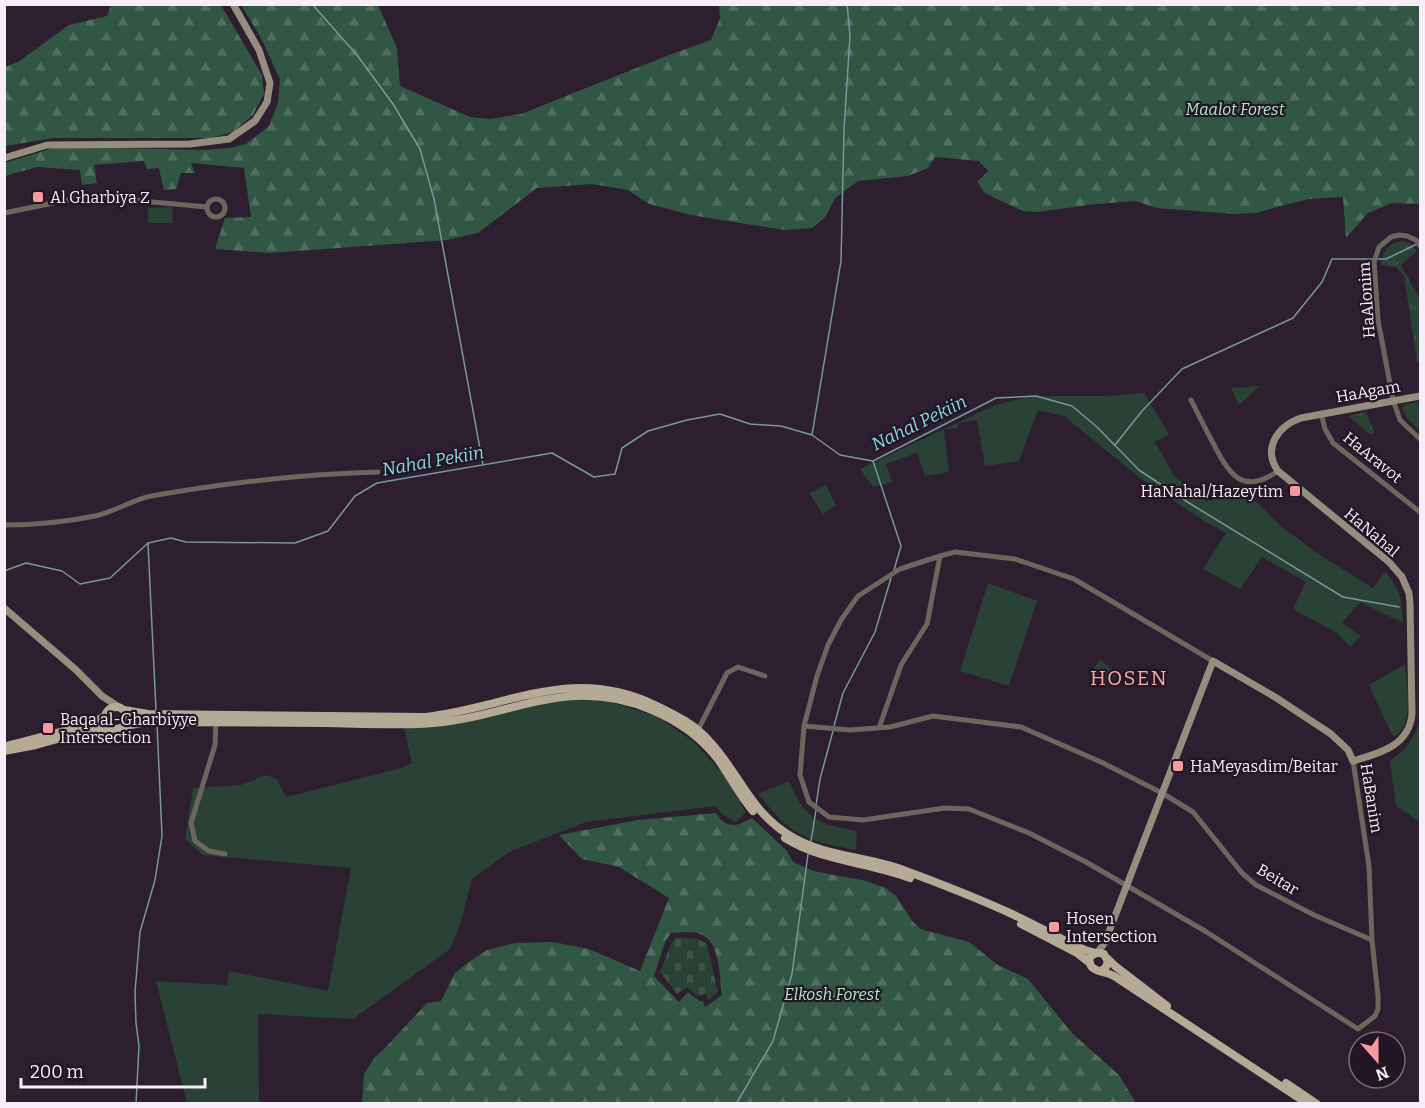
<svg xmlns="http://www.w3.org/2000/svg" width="1425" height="1108" font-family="Bitter,serif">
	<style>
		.green { fill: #2a4135 }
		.forest { fill: url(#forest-firs); fill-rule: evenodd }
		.cemetery { fill: url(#cemetery-stones) }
		.park { fill: url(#park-tufts) }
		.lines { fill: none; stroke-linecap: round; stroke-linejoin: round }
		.stream { stroke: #78979c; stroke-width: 1.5 }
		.street { stroke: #6c675d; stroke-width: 5 }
		.secondary { stroke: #958d7d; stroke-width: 7 }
		.primary { stroke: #b4aa95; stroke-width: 8 }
		.poi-dot { fill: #f59b9d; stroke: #241525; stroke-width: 2 }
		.labels { text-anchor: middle; stroke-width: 4.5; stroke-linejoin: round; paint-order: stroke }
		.park-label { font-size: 16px; font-style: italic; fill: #aaecc8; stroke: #241525 }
		.poi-label { font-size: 16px; fill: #f8eef9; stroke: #241525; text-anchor: start }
		.street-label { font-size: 16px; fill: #f8eef9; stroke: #241525 }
		.water-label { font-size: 18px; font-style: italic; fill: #84dade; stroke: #241525 }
		.quarter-label { font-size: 20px; letter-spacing: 1.5px; fill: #fea9ab; stroke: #241525 }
	</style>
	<defs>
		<pattern id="forest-firs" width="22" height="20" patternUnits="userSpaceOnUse" patternTransform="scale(1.5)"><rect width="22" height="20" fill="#315643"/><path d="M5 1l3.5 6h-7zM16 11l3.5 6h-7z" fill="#506f5f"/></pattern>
		<pattern id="cemetery-stones" width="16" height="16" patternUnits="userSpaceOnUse" patternTransform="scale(1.5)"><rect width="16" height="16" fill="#2a4135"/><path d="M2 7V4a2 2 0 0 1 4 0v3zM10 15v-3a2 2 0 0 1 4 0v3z" fill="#3f5449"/></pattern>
		<pattern id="park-tufts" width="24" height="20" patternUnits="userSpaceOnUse" patternTransform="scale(1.5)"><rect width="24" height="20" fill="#2a4135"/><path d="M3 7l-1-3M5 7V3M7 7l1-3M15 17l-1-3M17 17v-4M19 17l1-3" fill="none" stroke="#3f5449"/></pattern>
	</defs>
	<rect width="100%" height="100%" fill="#2d1f2f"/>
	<!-- green -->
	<path class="green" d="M172,207l1,16h-25v-15z
		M1260,386l-21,19 -8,-17z
		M1144,393l25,41 -14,8 20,35 36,24 30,-14 41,40 35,26 56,35 12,-16c16,17 17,28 18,51l-43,-21 -18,21 19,13 -11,11 -13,-14 -44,-24 13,-27 -44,-25 -22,32 -37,-20 23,-36 -20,-11 -62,-41 -80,-65 -26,-6 -19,51 -34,5 -8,-46 -19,3v5l-14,2 5,42 -24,4 -8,-23 -31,11 6,18 -19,5 -13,-18 135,-64 37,-9h73z
		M826,485l10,20 -13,9 -14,-21z
		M988,583l49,18 -28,85 -49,-15z
		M1100,660l17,13 -8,11 -18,-13z
		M1405,664c1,19 10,61 -10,72l-3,-1 -23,-50z
		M568,698l33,1 55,17 37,25 30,33 23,38 -10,10 -13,-7 -8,-9 -129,16 -77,30 -37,27 -11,43 -11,27 -97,70 -95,-5 1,89h-72l-31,-122 71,4 2,-14 99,20 23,-123 -148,-13 -18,-16 8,-51 48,-3 25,-10 11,4 9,18 115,-29 11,-5 -8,-35z
		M1420,721v101l-24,-16 -6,-45c15,-10 24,-23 30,-40z
		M789,781c16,39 30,43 68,50l-1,19c-53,-10 -63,-13 -98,-56z"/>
	<!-- forest -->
	<path class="forest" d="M111,5h110l41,70 2,19 -11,21 -20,17 -22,6h-157l-49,8v-79l13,-5 51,-37 38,-9z
		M241,5h137l19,43 3,38 70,31 21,2 30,-5 148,-59 42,-15 9,-22 -1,-13h701v199l-28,-1 -24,10 -22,25 -3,-41 -34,2 -54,14 -21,1 -77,-6 -21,-7 -40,3 -59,8 -14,-1 -20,-9 -18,-9 -8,-11 11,-11 -9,-10 -44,-4 -7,11 -20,8 -50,5 -23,17 -9,18 -13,12 -28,2 -94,-15 -42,-11 -21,-14 -36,-6 -55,4 -59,45 -31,7 -177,13 -55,-4 10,-31 26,-1 -7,-49 -53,-5 4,10h-14l-5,16 -12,1 -5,-22 -12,1 -3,-8 -50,4 3,18 -15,2 -2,-15 -43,-3 -32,9v-13l48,-15 21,-1 130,3 26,-2 16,-4 23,-18 9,-23 2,-24 -20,-43z
		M716,813c10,16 21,14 36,5l35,33 6,11 20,9 53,10 20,7 10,8 17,26 8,7 48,13 29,23 30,14 45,55 46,41 17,28h-774l2,-29 11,-17 10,-9 42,-45 14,-2 14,-28 11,-9 21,-14 28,-7 38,-1 36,7 51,22 29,-73 -50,-31 -37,-8 -23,-24 79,-15zM671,933c9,0 21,-2 29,1 21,7 19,43 22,61l-17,12 -2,-6h-4l-11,-9 -9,10 -25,-26 11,-34z"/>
	<!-- cemetery -->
	<path class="cemetery" d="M676,937l22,2 9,5 11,48 -10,8 -2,-6 -9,2 -10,-9 -10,7 -17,-22 11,-28z"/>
	<!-- park -->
	<path class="park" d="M1402,241l8,2 7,8 -16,14 19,35v63l-3,-1 -13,-86 -8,-9 -15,-2c1,-13 7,-22 21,-24z
		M1420,402v29l-13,-13 -5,-10 5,-4z
		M1366,412l8,20 -3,3 -23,-19z"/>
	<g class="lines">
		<!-- stream -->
		<path class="stream" d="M312,4l45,51 36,49 27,45 14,50 49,266
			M1378,259h8l31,-15
			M812,435l29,-174 3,-131 6,-94 -3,-32
			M1115,445l27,-34 40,-42 111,-51 29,-36 10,-23h41
			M873,461l28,85 -7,24
			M148,544l8,166
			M4,571l22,-8 36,8 18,13 30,-6 38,-35 23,-5 15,4 109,1 33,-12 27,-35 22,-13 175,-30 42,24 21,-3 7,-26 26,-17 39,-11 33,-6 30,10 31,2 31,9 28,20 33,6 123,-63 40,-2 36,10 25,21 42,43 50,33 154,94 56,10
			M834,726l9,-33 32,-61 16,-54
			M816,805l4,-26 13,-48
			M811,841l5,-31
			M136,1104l3,-58 -3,-23 -1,-31 5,-60 15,-52 7,-44 -5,-112
			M736,1104l37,-63 19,-67 16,-120"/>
		<!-- street -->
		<path class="street" d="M207 208a9 9 0 1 1 18 0a9 9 0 1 1-18 0Z
			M4,213l84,-17 119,11
			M1420,246l-4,-6 -9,-4 -8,-1 -8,2 -12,10 -5,15 4,58 15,80 7,20 20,19
			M1191,400c7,14 14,28 21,41 16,31 29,56 66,30
			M1321,413l4,16 8,14 87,69
			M4,525c30,0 62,-3 91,-9 19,-4 37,-16 56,-20 74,-13 151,-22 227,-24
			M1213,661l-139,-82 -59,-20 -60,-7 -15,4 -40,13 -42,27 -17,24 -13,25 -11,31 -13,50 -4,49 9,27 20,15 34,3 82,-12 24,1 60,24 57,29 119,69 153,98 17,-13 3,-7v-13l-6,-56 -3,-74 -16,-105
			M216,721l-1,24 -24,78 4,18 14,10 16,3
			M804,726l46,4 40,-3 43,-11 88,11 80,35 61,31 31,19 49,61 14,12 58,30 58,25
			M879,728l22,-63 26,-41 13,-68
			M698,730l29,-57 11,-6 27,9"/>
		<!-- secondary -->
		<path class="secondary" d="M4,158l43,-13 143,-1 39,-5 26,-18 12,-19 3,-19 -11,-33 -26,-46
			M4,608l71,61 27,27 17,11
			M1098,952l7,-10 108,-281 62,36 56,37 17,16 5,11c27,-8 56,-15 59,-47l-2,-111 -1,-10 -7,-16 -13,-15 -111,-91c-16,-23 0,-45 23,-53l119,-22"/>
		<!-- primary -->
		<path class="primary" d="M105 718a11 11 0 1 1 22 0a11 11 0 1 1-22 0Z
			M124,710l24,4 277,3c85,-10 145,-52 230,-12 21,10 41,20 56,38 30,33 40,71 83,95 32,18 69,18 104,30 38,14 77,29 114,46 24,11 48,25 73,36l11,3
			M125,726l22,-4c59,0 118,1 178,1 31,1 64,2 95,1 86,-3 145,-52 232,-14 26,11 48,26 65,48 13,18 22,37 36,53
			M6,746l85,-22 14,-8
			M4,751l32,-6 57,-16h18
			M785,838c39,24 83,24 125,40
			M1021,924l56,29 13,10
			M1108,959l7,7 52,40
			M1101,971l5,-4 2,-5 -4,-8c-8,-3 -19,2 -13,12 4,6 16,6 23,10l194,128
			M1286,1083l31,21"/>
	</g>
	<!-- markers -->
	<g class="poi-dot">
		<rect x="32" y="191" width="12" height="12" rx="3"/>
		<rect x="1289" y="485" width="12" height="12" rx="3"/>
		<rect x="42" y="722" width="12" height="12" rx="3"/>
		<rect x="1172" y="760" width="12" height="12" rx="3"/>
		<rect x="1048" y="921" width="12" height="12" rx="3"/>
	</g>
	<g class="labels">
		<!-- park labels -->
		<g class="park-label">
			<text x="1235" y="115">Maalot Forest</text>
			<text x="832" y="1000">Elkosh Forest</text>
		</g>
		<!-- poi labels -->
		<g class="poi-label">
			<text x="50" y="203">Al Gharbiya Z</text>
			<text x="1283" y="497" text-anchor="end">HaNahal/Hazeytim</text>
			<text x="60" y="725">Baqa al-Gharbiyye<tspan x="60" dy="18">Intersection</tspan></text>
			<text x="1190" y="772">HaMeyasdim/Beitar</text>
			<text x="1066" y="924">Hosen<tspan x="1066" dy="18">Intersection</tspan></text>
		</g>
		<!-- street labels -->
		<g class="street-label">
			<text transform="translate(1366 300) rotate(-94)" y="6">HaAlonim</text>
			<text transform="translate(1368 391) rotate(-10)" y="6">HaAgam</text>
			<text transform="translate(1373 457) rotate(39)" y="6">HaAravot</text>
			<text transform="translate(1372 532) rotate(40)" y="6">HaNahal</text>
			<text transform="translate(1372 798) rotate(81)" y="6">HaBanim</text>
			<text transform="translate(1278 879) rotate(31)" y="6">Beitar</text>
		</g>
		<!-- water labels -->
		<g class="water-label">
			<text transform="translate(919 423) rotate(-26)" y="6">Nahal Pekiin</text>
			<text transform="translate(433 461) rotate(-10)" y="6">Nahal Pekiin</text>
		</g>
		<!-- quarter labels -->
		<g class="quarter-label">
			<text x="1129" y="685">HOSEN</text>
		</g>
	</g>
	<!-- border -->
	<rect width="1425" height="1108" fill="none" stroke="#f8eef9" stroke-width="12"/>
	<!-- north arrow -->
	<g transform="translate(1377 1060) rotate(159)"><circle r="28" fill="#241525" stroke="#796c7a" stroke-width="1.5"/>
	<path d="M0-4.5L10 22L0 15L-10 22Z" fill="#f59b9d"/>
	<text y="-9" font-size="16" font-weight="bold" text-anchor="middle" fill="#f8eef9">N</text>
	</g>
	<!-- scale -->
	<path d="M21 1078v9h184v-9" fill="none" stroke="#f8eef9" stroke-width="3"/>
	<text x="30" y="1078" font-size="18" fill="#f8eef9" stroke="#241525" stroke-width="4.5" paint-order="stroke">200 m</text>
</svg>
